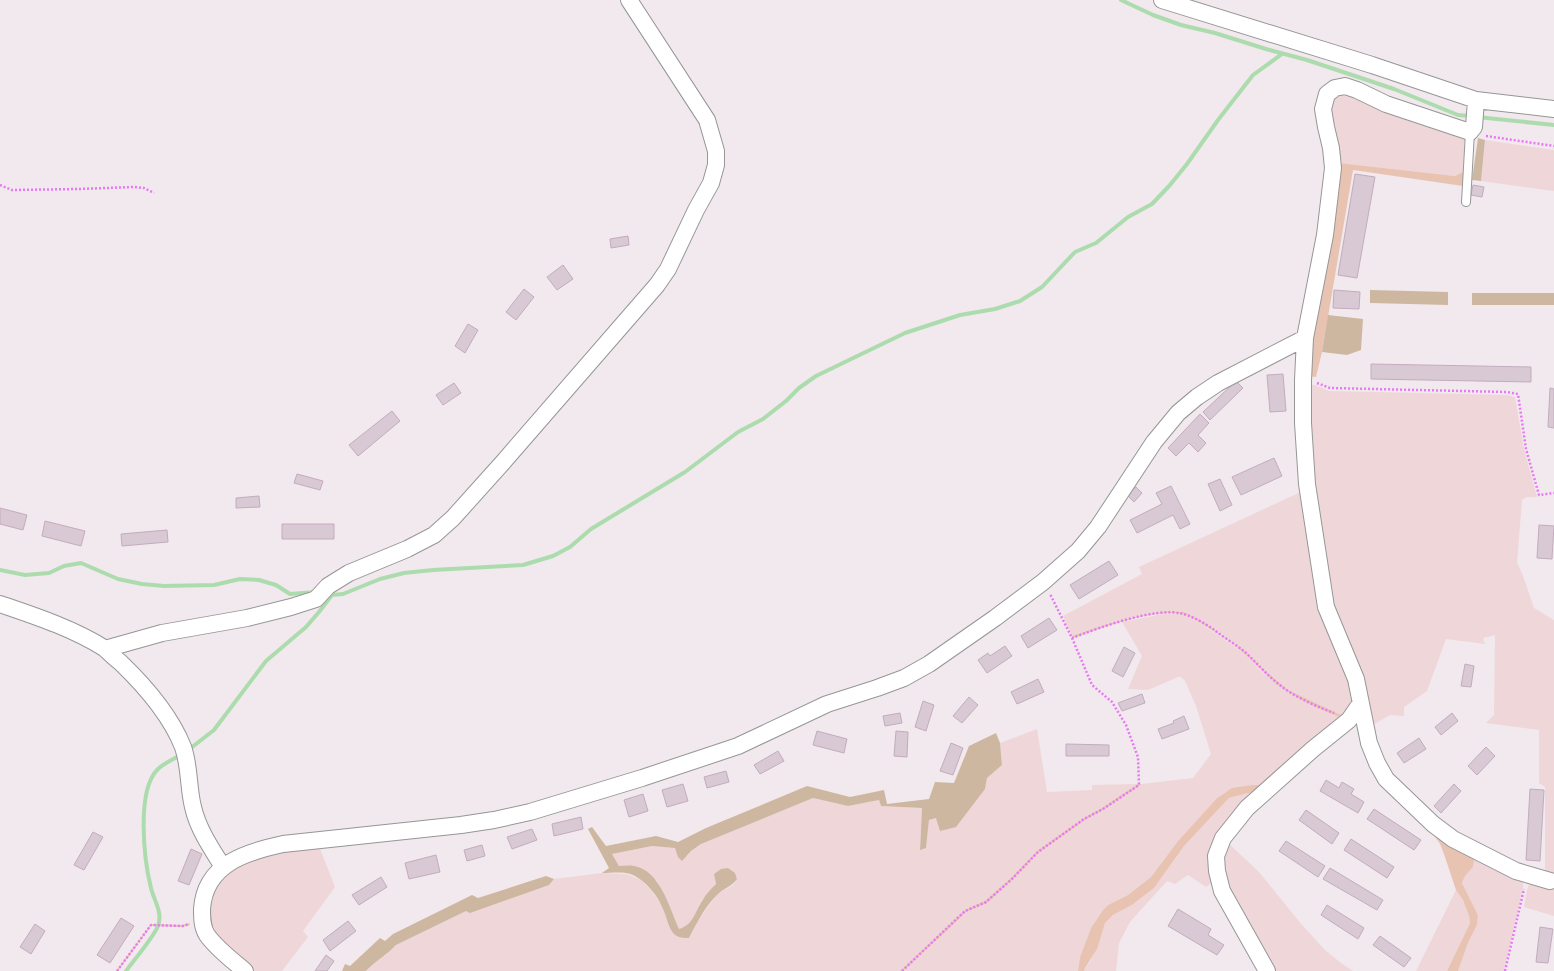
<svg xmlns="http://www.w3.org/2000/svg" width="1554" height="971" font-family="Raleway,sans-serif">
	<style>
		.farmland { fill: #efd6d9 }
		.grass { fill: #e8c3b2 }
		.forest { fill: #ceb7a0 }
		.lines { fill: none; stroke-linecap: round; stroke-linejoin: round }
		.stream { stroke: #acdcad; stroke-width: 4 }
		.building { fill: #d8c9d4; stroke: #c3acbd }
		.lane-casing { stroke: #969696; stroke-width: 10 }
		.street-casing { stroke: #969696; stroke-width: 18 }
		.path { stroke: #e778f4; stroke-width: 2.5; stroke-dasharray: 2 2; stroke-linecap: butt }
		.lane { stroke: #fff; stroke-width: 8 }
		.street { stroke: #fff; stroke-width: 16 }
	</style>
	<rect width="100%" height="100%" fill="#f1e9ed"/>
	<!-- farmland -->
	<path class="farmland" d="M1341,91l124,42 -2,39 -8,4 -116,-13 -2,-25 -9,-31 1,-7z
		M1485,140l69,10v41l-73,-10z
		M1307,384l8,1 14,6 178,4 8,2 9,52 13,48h-10l-5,3 -5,63 5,10 12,35 20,12v259l-9,-4v-88l-6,-4v-53l-53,-7 8,-8 1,-80 -12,3 2,6 -39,-5 -19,52 -23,16v9l-14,-1 -19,11 -40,-118 -14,-87z
		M1305,490l48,199 -1,10 -9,17 -55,-26 -25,-21 -18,-18 -19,-14 -26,-17 -17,-8h-20l-22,3 -27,7 -42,14 -9,-20 79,-42 -3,-7z
		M1163,614h19l17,8 45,31 17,18 26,20 55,27 -76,67 -21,1 -20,6 -8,6 -39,43 -27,36 -23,18 -20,10 -5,5 -12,18 -11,29 -2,14h-175l18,-17 20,-18 25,-24 21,-9 26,-24 25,-26 47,-33 18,-10 39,-26 51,-6 18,-24 -15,-48 -11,-25 -4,-4h-3l-30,13 -20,-1 14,-33 -20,-34z
		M1037,729l10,63 45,-2v-5l46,-1 -36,24 -18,10 -47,33 -26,27 -26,23 -20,9 -65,61h-534l10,-10 11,-7 9,-9 70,-34 83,-26 5,-6 48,-6 25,1 14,6 10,10 12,17 8,23 4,5 14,3 8,-16 15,-21 7,-8 14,-8 4,-6 -2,-6 -20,7 1,4 -15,17 -6,15 -10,11 -6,3 -10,-26 -12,-23 -29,-15h-9l-7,-12 40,-8 24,2 2,9 9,-1 4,-5 10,-7 112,-46 35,8 31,-6 2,6 41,2 -2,41 6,-1 3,-28 7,-2 49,-29 2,-11 15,-13 -2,-22z
		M1260,790l-20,21 -28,65 -1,7 -5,4 -18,-12 -13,9 -8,-3 -37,41 -11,21 -3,28h-32l1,-3 6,-8 14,-37 8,-8 19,-10 22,-17 30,-42 45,-48 7,-3z
		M1226,841l33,31 43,53 23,25 16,13 12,8h-82l-40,-68 -10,-53z
		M319,846l16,41 -32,44 5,6 -26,34h-30l-23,-20 -19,-23v-25l5,-12 14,-20 31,-15z
		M1475,854l48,22v12l-19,83h-46l10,-28 9,-18 1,-10 -16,-32 3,-7 8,-9z
		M1532,877l17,5 5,7v27l-30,-9 3,-17z
		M1456,890l7,10 6,16 1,7 -23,48h-31z"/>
	<!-- grass -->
	<path class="grass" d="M1339,163l116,13 8,-4v14l-110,-16 -31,182 -6,25 -9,-1z
		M1163,612h20l17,8 45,31 18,18 25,21 55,26 -1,2c-19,-8 -39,-16 -55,-27 -16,-10 -29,-25 -43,-38 -11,-10 -23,-17 -35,-25 -8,-5 -17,-12 -27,-14 -29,-6 -81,14 -109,24l-1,-2c30,-10 59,-20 91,-24z
		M1138,784h4l-39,26 -18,10 -47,33 -25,26 -26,24 -21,9 -25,24 -20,18 -18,17h-3l65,-61 20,-9 26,-23 26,-27 47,-33 18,-10z
		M1252,785h14c-9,9 -24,8 -37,13l-45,48 -30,42 -22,17 -19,10 -8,8 -8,26 -12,19 -1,3h-6l2,-14 11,-29 12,-18 5,-5 20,-10 23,-18 27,-36 39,-43 15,-10z
		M1432,832l43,22 -2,13 -8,9 -3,7 16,32 -1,10 -9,18 -10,28h-11l23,-48 -1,-7 -6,-16 -7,-10 -12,-36 -4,-10z
		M189,923l1,2 -7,2 -32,-1 -33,45h-2l35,-47 31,1z"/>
	<!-- forest -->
	<path class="forest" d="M1478,138l7,2 -4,41 -9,-1z
		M1370,290l78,2v13l-78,-2z
		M1472,293h82v12h-82z
		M1328,315l35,4 -2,31 -14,5 -25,-3z
		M996,733l4,10 2,22 -15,13 -2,11 -29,38 -16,4 -4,-13 -7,2 -3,28 -6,2 2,-42 -41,-2 -2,-6 -31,6 -35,-8 -112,46 -10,7 -9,10 -4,-4 -3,-9 -23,-2 -40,8 7,12c5,0 10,-1 15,0 26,4 36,43 45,63 14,-4 16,-17 23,-28 4,-7 9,-12 14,-17l-2,-10 7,-5 7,-1 7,5 2,6c-5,7 -12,9 -18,14 -13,12 -22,29 -30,45 -5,0 -11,0 -15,-4 -6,-6 -7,-17 -11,-25 -5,-13 -17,-28 -30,-34 -9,-4 -21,-2 -31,-2l7,-5 -21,-39 4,-2 14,19 50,-10 22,6 28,-14 101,-42 43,11 34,-7 3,14 42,-5 6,-17 19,1 15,-37z
		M546,876l8,3 -5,6 -79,28 -4,-2 -70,34c-9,10 -21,16 -30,26h-24l3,-7 5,2 30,-28 5,3 8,-7 79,-39 6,3z"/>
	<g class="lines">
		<!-- stream -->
		<path class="stream" d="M1121,0l32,15 28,10 34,8 51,16 41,11 87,29 64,26 12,1
			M1477,117l77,8
			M0,570l25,5 24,-2 15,-7 17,-3 37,16 24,5 22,2 50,-1 26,-6 19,1 17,5 14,9 26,-2
			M327,594l5,1 11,-1 37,-15 24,-6 29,-3 90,-5 30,-9 17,-9 21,-18 94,-57 53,-40 25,-13 23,-18 13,-13 17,-12 89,-43 55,-18 35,-6 25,-8 22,-14 33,-35 21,-9 32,-26 24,-13 18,-19 17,-21 31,-44 35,-45 29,-21
			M187,751l27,-21 52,-69 40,-34 13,-15 13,-17
			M126,971c8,-11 27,-33 32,-45 5,-14 -4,-25 -7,-38 -7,-28 -15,-98 7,-119 6,-6 16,-10 23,-14"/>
	</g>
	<!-- building -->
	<path class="building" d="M1355,174l20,3 -18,101 -19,-3z
		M1473,185l11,2 -2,10 -11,-2z
		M628,236l1,9 -18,3 -1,-9z
		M563,265l10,14 -16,11 -10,-13z
		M524,289l10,8 -18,23 -10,-8z
		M1334,290l26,2 -1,17 -26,-1z
		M468,324l10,6 -13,23 -10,-7z
		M1371,364l160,3v15l-160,-3z
		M1283,374l3,37 -16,1 -3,-37z
		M1236,381l7,7 -33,32 -7,-8z
		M454,383l7,10 -18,12 -7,-10z
		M1550,388l4,1v39l-6,-1z
		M392,411l8,10 -42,35 -9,-11z
		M1200,414l9,9 -11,12 8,8 -8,9 -9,-9 -13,13 -8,-8z
		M1274,458l8,18 -41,19 -9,-18z
		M297,474l26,7 -3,9 -26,-7z
		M1220,479l12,26 -12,6 -12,-27z
		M1171,486l19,38 -10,5 -7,-14 -36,18 -7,-13 32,-16 -6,-11z
		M1136,487l6,6 -8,9 -7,-7z
		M259,496l1,11 -24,1v-10z
		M0,508l27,7 -4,15 -23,-6z
		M45,521l40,10 -4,15 -39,-10z
		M282,524h52v15h-52z
		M1539,525l15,1 -2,33 -15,-1z
		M167,530l1,12 -46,4 -1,-12z
		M1109,561l9,14 -39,24 -9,-14z
		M1049,618l8,12 -29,18 -7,-12z
		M1005,646l7,10 -25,17 -9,-13 10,-7 2,3z
		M1124,647l11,6 -12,24 -11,-6z
		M1465,664l9,2 -3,21 -10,-1z
		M1038,679l6,13 -27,12 -6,-12z
		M1142,694l3,9 -23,8 -4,-8z
		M969,697l9,8 -16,18 -9,-7z
		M923,701l11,4 -8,26 -11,-4z
		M900,713l2,10 -17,3 -2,-10z
		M1452,713l6,8 -17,14 -6,-8z
		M1184,716l5,13 -27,10 -4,-10 16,-6 -1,-2z
		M817,731l30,8 -3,14 -31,-8z
		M896,731l12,1 -1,25 -13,-1z
		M1419,738l7,11 -22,14 -7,-10z
		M951,743l12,5 -10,27 -13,-4z
		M1066,744l43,1v11h-43z
		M1486,747l9,9 -18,19 -9,-9z
		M778,751l6,10 -24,13 -6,-9z
		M726,771l3,11 -22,6 -3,-11z
		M1326,780l13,8 3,-6 12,7 -3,5 13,8 -6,11 -38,-22z
		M683,784l5,17 -21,6 -5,-17z
		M1454,784l7,7 -20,22 -7,-7z
		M1530,789l14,1 -4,71 -14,-1z
		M643,794l5,17 -19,6 -5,-17z
		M1374,809l47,31 -7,10 -47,-31z
		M1306,810l33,23 -7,11 -33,-24z
		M581,817l2,12 -29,7 -2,-12z
		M532,829l5,11 -25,9 -5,-12z
		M93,832l10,5 -19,33 -10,-5z
		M1351,839l43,28 -7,11 -43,-28z
		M1286,841l39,25 -7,11 -39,-26z
		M482,845l3,11 -18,5 -3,-11z
		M191,849l11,5 -13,31 -11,-4z
		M436,855l4,17 -31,7 -4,-16z
		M1330,868l53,32 -6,10 -54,-31z
		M381,877l6,10 -28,18 -7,-10z
		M1327,905l37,23 -6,11 -37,-24z
		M1178,909l33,20 -3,6 16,10 -7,10 -49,-29z
		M121,918l13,8 -24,37 -13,-8z
		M348,921l8,10 -26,20 -7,-11z
		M35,924l10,7 -14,23 -11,-7z
		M1540,927l13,2 -5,34 -12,-1z
		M1380,936l31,22 -7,9 -31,-22z
		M326,955l8,6 -7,10h-12z"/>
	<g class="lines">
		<defs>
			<path id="lane" d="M1466,202l4,-70"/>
			<path id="street" d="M1162,0l210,65 104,35 78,9
				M1476,100l-2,27 -4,5 -84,-28 -29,-14 -12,-4 -10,2 -8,6 -4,15 3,18 5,21 2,20 -8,67 -20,103 -2,42v43l4,61 19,123 30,72 13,64 8,20 9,16 47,45 20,15 63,32 34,10
				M0,604c35,12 72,24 104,44 5,4 10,10 16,14 25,24 50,52 63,85 7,20 5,40 10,60 5,22 18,41 30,60
				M105,649l57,-16 85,-15 44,-11 25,-8 12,-13 21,-13 58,-24 27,-14 19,-17 52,-58 152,-175 11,-16 28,-59 15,-27 5,-18v-14l-9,-31 -78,-120
				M245,971c-13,-11 -28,-22 -38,-36 -5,-8 -5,-17 -5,-26 3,-45 44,-57 81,-65l178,-19 33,-5 36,-8 112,-34 96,-32 89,-42 50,-16 27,-10 25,-14 66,-46 48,-36 35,-31 20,-24 56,-85 24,-29 19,-16 21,-14 87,-45
				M1267,971l-45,-80 -5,-20 -1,-15 7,-18 24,-30 66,-59 36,-29 11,-16"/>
		</defs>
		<!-- lane casing -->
		<use href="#lane" class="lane-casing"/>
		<!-- street casing -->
		<use href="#street" class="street-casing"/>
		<!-- path -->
		<path class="path" d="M1486,136l68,10
			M0,185l12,5 66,-1 56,-2 10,1 10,5
			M1317,383l13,5 177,4 11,2 8,55 13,46 15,-2
			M1072,638c27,-10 84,-32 111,-24 11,3 21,9 30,15 10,8 22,15 32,23 14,13 26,28 43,39 14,9 30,16 46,22
			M117,971l34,-46 32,1 6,-2
			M902,971l63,-60 21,-9 26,-23 26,-27 46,-33 19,-10 36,-24 -1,-28 -12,-32 -14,-23 -20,-17 -20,-47 -22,-44
			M1505,971l19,-82"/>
		<!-- lane -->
		<use href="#lane" class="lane"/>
		<!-- street -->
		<use href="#street" class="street"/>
	</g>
</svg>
